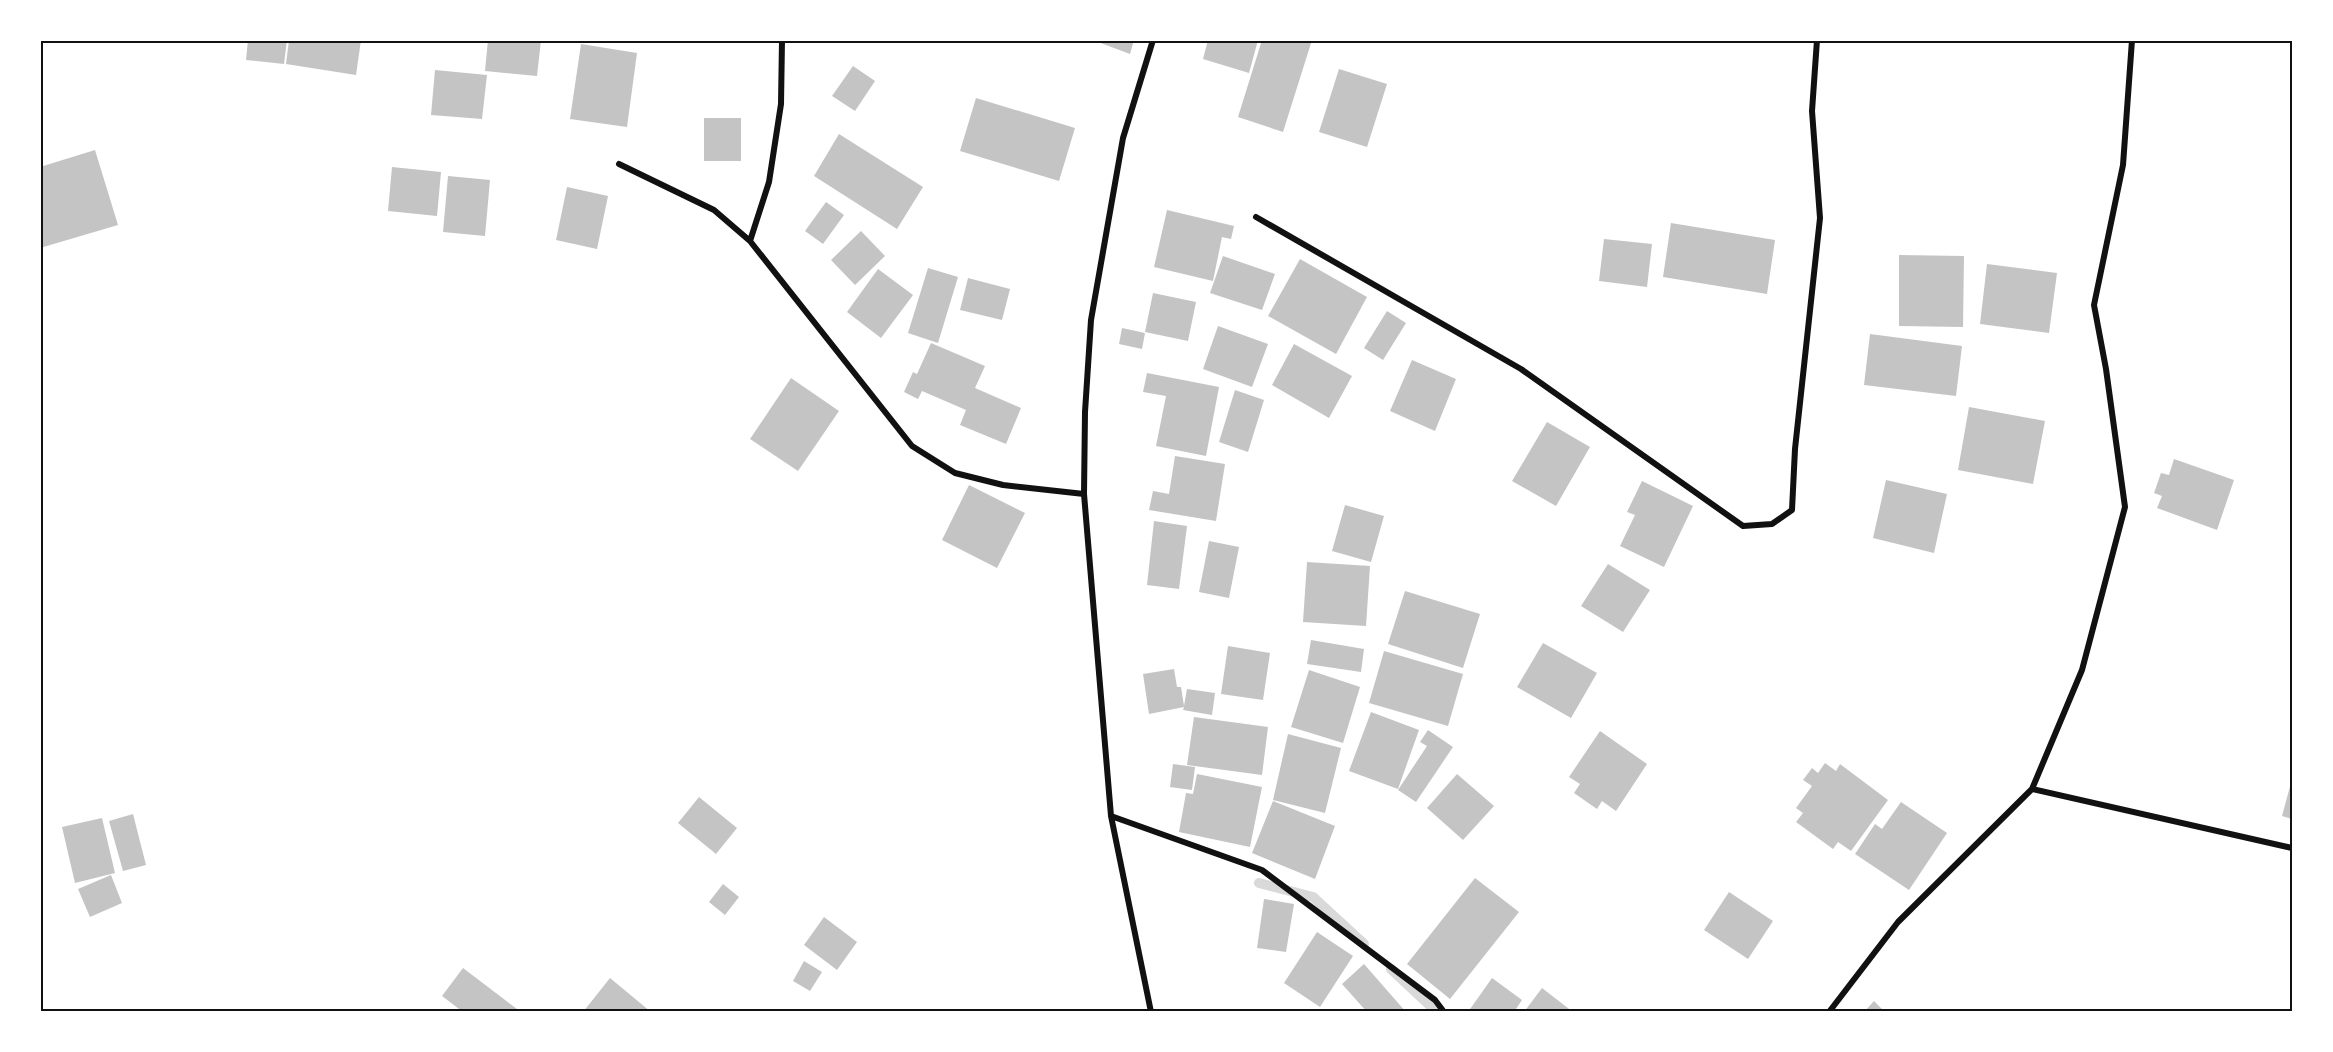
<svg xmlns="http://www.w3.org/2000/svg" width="2333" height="1052" font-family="'Exo 2',sans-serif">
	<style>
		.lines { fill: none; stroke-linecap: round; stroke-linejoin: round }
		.stream { stroke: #d9d9d9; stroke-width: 10 }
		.building { fill: #c4c4c4 }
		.minor { stroke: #111; stroke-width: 6 }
		.neatline { fill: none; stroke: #111; stroke-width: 2 }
	</style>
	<rect width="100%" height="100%" fill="#fff"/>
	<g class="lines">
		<!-- stream -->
		<path class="stream" d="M1259,883l54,14 51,47
			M1391,969l46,43"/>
	</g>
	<!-- building -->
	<path class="building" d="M248,40h39l-3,24 -38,-4z
		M289,40h72l-5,35 -70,-11z
		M488,40h53l-4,36 -52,-5z
		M1099,40h35l-4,14 -32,-12z
		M1208,40h50l-9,33 -46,-14z
		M1262,40h50l-29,92 -45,-15z
		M581,44l56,9 -10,74 -57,-8z
		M853,66l22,15 -20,30 -23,-15z
		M1339,69l48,15 -20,63 -48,-15z
		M435,70l52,5 -5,44 -51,-4z
		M976,98l99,30 -16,53 -99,-30z
		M704,118h37v43h-37z
		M839,134l84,53 -26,42 -83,-53z
		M95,150l23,75 -78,23v-81z
		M392,167l49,5 -4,44 -49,-5z
		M448,176l42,4 -5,56 -42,-4z
		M567,187l41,9 -11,53 -41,-9z
		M826,202l18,13 -21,29 -18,-13z
		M1167,210l67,16 -3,13 -9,-2 -9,44 -59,-14z
		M1671,223l104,17 -8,54 -104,-17z
		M861,231l24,25 -30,29 -24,-25z
		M1604,239l48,5 -5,43 -48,-6z
		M1899,255l65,1 -1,71 -64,-1z
		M1223,256l52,18 -13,36 -52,-17z
		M1300,259l67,38 -31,57 -68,-38z
		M1987,264l70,9 -8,60 -69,-9z
		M928,268l30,9 -20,66 -30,-10z
		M878,269l35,26 -32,43 -34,-26z
		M968,278l42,11 -8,31 -42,-10z
		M1153,293l43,9 -8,39 -43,-9z
		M1387,311l19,12 -23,37 -19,-12z
		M1218,326l50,18 -16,43 -49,-18z
		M1122,328l23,5 -3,16 -23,-5z
		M1870,334l92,12 -6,50 -92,-11z
		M931,343l54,23 -10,22 46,20 -15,36 -46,-19 6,-15 -44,-19 -4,8 -14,-7 9,-20 4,2z
		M1294,344l58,32 -23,42 -57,-33z
		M1412,360l44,19 -21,52 -45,-20z
		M1147,373l72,14 -13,69 -50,-10 10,-50 -23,-4z
		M791,378l48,33 -41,60 -48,-32z
		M1235,390l29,10 -16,52 -29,-10z
		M1969,407l76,14 -12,63 -75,-14z
		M1547,422l43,25 -34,59 -44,-25z
		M1175,456l50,8 -9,57 -67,-11 4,-19 16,3z
		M2174,459l60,21 -17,50 -60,-22 5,-12 -8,-3 7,-20 8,2z
		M1886,480l61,14 -13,59 -61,-15z
		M1642,481l51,25 -29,61 -44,-21 15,-31 -8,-3z
		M969,485l56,28 -28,55 -55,-28z
		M1345,505l39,11 -13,46 -39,-11z
		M1154,521l33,5 -8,63 -32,-4z
		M1209,541l30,6 -10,51 -30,-6z
		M1307,562l63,4 -4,60 -63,-4z
		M1608,564l42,26 -27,42 -42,-26z
		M1405,591l75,23 -17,54 -75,-24z
		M1311,640l53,9 -3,23 -54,-8z
		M1543,643l54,30 -26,45 -54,-31z
		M1228,646l42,7 -7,47 -42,-6z
		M1384,651l79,23 -15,52 -79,-23z
		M1174,669l3,18h4l3,19 3,-17 28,4 -3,22 -29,-5 1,-3 -35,7 -6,-40z
		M1309,670l51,17 -17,56 -52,-16z
		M1371,712l48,18 -21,59 -49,-18z
		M1194,717l74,10 -6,48 -75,-10z
		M1428,730l25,17 -37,55 -18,-12 29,-44 -7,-4z
		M1600,731l47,33 -31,47 -14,-10 -5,8 -23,-16 6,-9 -11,-7z
		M1288,734l53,14 -16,65 -52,-13z
		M1825,763l11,8 4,-7 48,36 -37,51 -13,-9 -5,7 -37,-27 7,-9 -7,-5 16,-22 -9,-6 9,-12 6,5z
		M1173,764l22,3 -3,23 -22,-3z
		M1197,774l65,13 -12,60 -71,-15 7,-39 7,1z
		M1457,774l37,32 -31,34 -36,-32z
		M2292,779v40l-10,-3z
		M699,797l38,31 -21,26 -38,-31z
		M1273,801l62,25 -20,53 -63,-26z
		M1901,802l46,31 -38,57 -54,-36 20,-30 7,5z
		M133,814l13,51 -23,6 -14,-50z
		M102,818l13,55 -40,10 -13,-56z
		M111,875l11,28 -32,14 -12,-28z
		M1475,878l44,34 -69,87 -43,-35z
		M723,884l16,13 -14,18 -16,-13z
		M1729,892l44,29 -25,38 -44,-29z
		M1264,899l30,5 -8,48 -29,-4z
		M824,917l33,25 -20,28 -33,-25z
		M1317,932l36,24 -33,51 -36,-24z
		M804,961l18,11 -12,19 -17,-10z
		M1364,964l42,48h-39l-25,-28z
		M463,968l54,41 -1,3h-53l-21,-16z
		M610,978l41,34h-68z
		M1492,978l30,22 -8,12h-46z
		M1542,988l31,24h-49z
		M1874,1001l11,11h-21z"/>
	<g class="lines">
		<!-- minor -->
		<path class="minor" d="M619,164l95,46 36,31 162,205 43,27 48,12 81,9
			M1256,217l265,152 222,157 29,-2 20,-14 3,-61 25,-231 -8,-107 5,-71
			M750,241l19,-59 12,-78 1,-64
			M2032,789l260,59
			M1111,816l151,54 173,130 9,12
			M1151,1012l-40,-196 -27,-322 1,-82 6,-92 32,-182 30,-98
			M1829,1012l69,-90 134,-133 50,-119 43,-163 -19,-138 -12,-64 29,-140 9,-125"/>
	</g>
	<!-- border -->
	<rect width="2333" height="1052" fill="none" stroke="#ffffff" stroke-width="84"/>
	<rect x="42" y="42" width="2249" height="968" class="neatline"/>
</svg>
